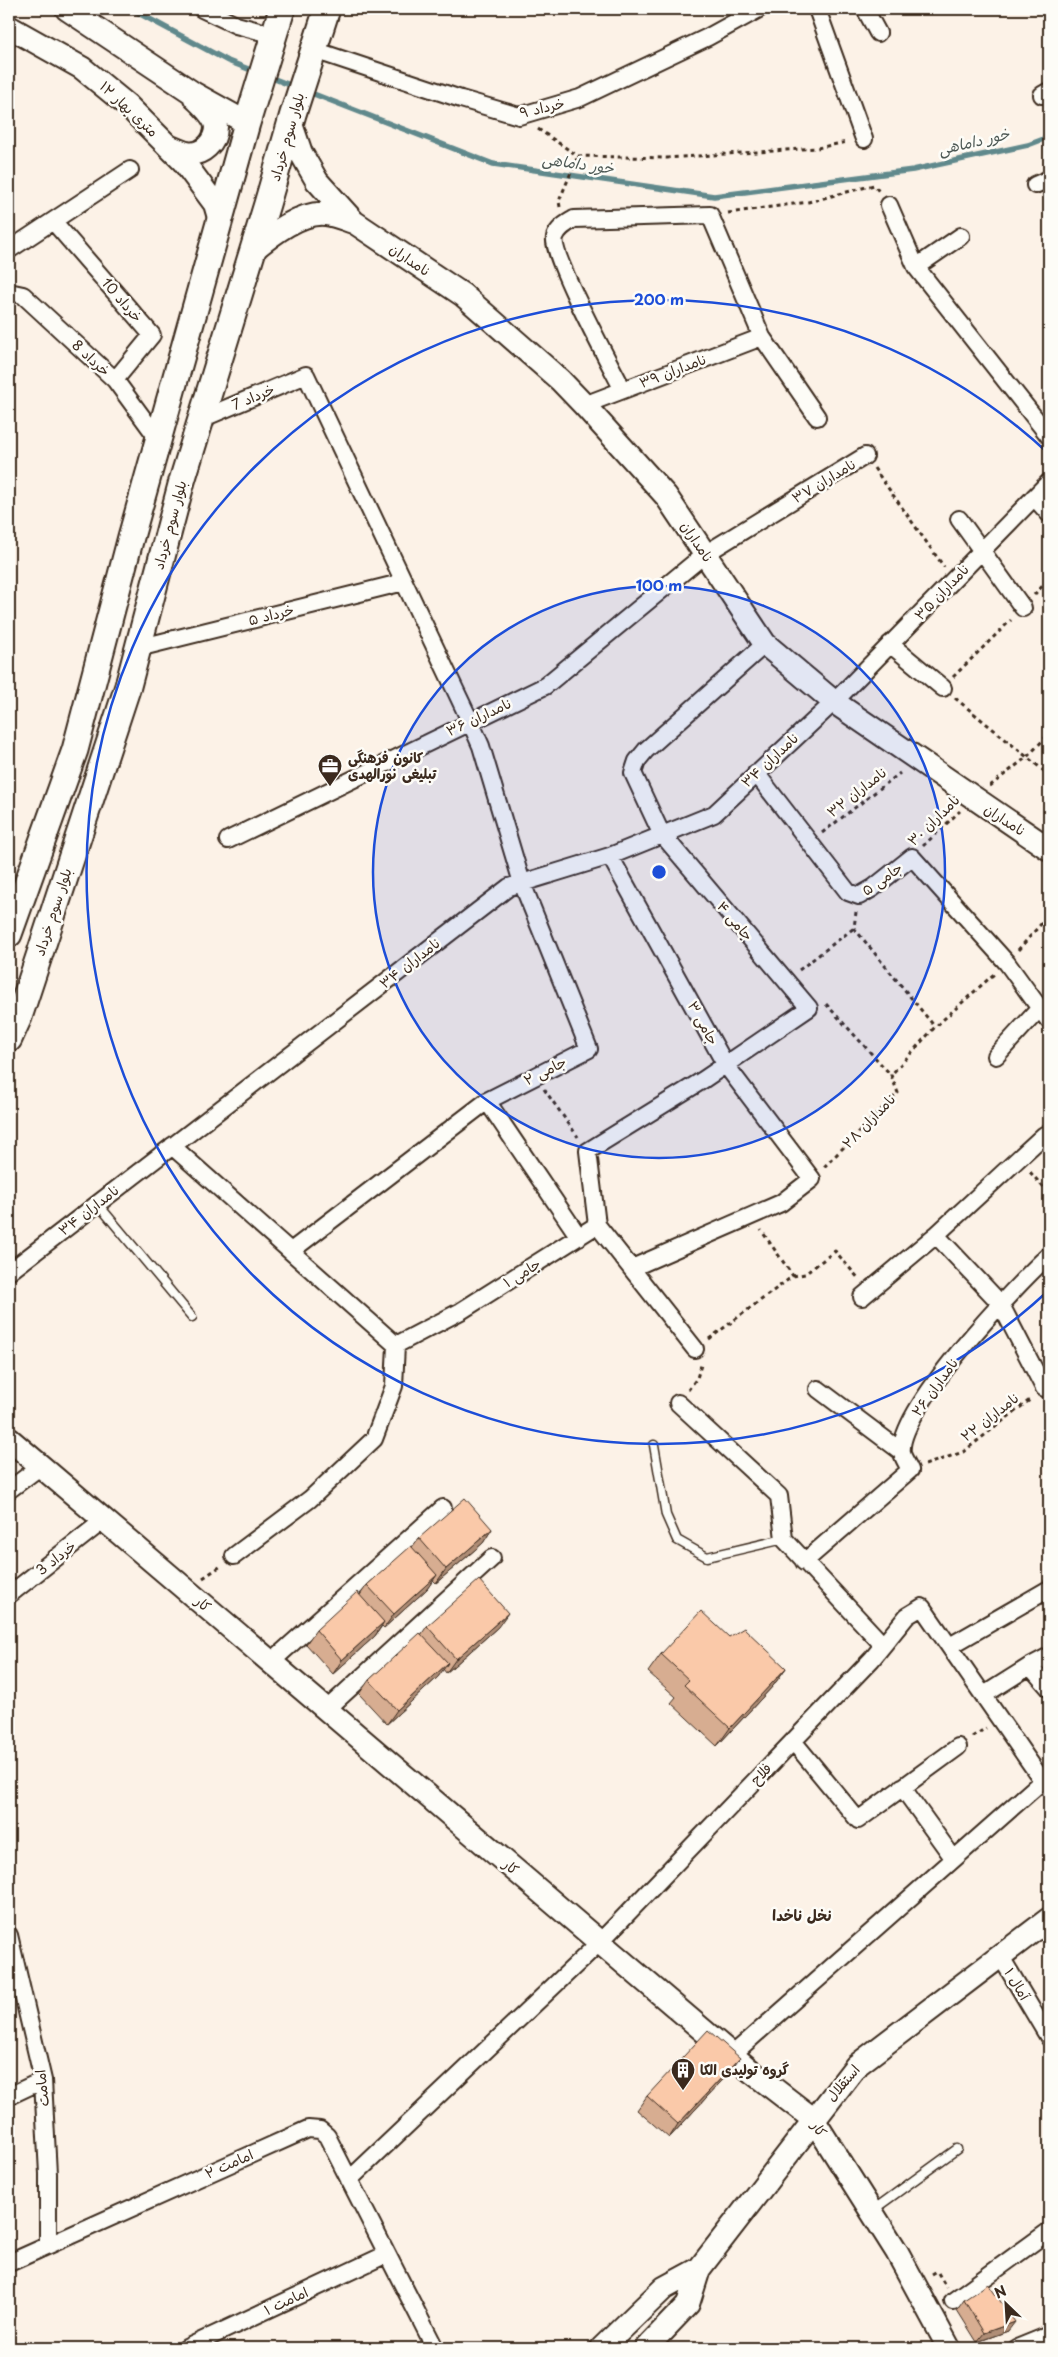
<svg xmlns="http://www.w3.org/2000/svg" width="1058" height="2357" font-family="'Playpen Sans','Playpen Sans Arabic',sans-serif">
	<style>
		.lines { fill: none; stroke-linecap: round; stroke-linejoin: round }
		.stream { stroke: #61898c; stroke-width: 5.5 }
		.lane-casing { stroke: #3b2a1e; stroke-width: 11 }
		.street-casing { stroke: #3b2a1e; stroke-width: 20 }
		.secondary-casing { stroke: #3b2a1e; stroke-width: 26 }
		.primary-casing { stroke: #3b2a1e; stroke-width: 29 }
		.path { stroke: #3b2a1e; stroke-width: 3; stroke-dasharray: 4 4; stroke-linecap: butt }
		.lane { stroke: #fdfcf7; stroke-width: 8 }
		.street { stroke: #fdfcf7; stroke-width: 16 }
		.secondary { stroke: #fdfcf7; stroke-width: 22 }
		.primary { stroke: #fdfcf7; stroke-width: 25 }
		.wall { fill: #d7ad91; stroke: #3b2a1e }
		.shaded-wall { fill: #af8d76; stroke: #3b2a1e }
		.building { fill: #fac9a9; stroke: #3b2a1e }
		.ring { fill: none; stroke: #1d4ed8; stroke-width: 2.5 }
		.labels { text-anchor: middle; stroke-width: 5; stroke-linejoin: round; paint-order: stroke }
		.street-label { font-size: 14px; fill: #3b2a1e; stroke: #fdfcf7 }
		.poi-label { font-size: 14px; font-weight: bold; fill: #3b2a1e; stroke: #fdfcf7; text-anchor: start }
		.water-label { font-size: 15px; font-style: italic; fill: #4e5955; stroke: #fdfcf7 }
		.neighbourhood-label { font-size: 15px; font-weight: bold; fill: #3b2a1e; stroke: #fdfcf7 }
		.centre { fill: #1d4ed8; stroke: #fdfcf7; stroke-width: 2.5 }
		.ring-label { font-size: 15px; text-anchor: middle; font-weight: bold; fill: #1d4ed8; stroke: #fdfcf7; stroke-width: 5; stroke-linejoin: round; paint-order: stroke }
	</style>
	<rect width="100%" height="100%" fill="#fcf2e7"/>
	<filter id="ink" filterUnits="userSpaceOnUse"><feTurbulence type="fractalNoise" baseFrequency=".02" numOctaves="2"/><feDisplacementMap in="SourceGraphic" scale="10" xChannelSelector="R" yChannelSelector="G"/><feConvolveMatrix kernelMatrix="1 2 1 2 8 2 1 2 1" color-interpolation-filters="sRGB"/></filter>
	<g filter="url(#ink)">
		<g class="lines">
			<!-- stream -->
			<path class="stream" d="M131,9l97,52 28,11
				M267,76l28,11
				M306,91l187,73 221,32 199,-26 115,-25 21,-8"/>
			<defs>
				<path id="lane" d="M97,1203l95,114
					M654,1445l12,70 11,25 30,17 77,-18
					M873,2210l84,-61"/>
				<path id="street" d="M202,9l34,16 38,10
					M817,9l47,130
					M865,9l13,24
					M314,50l147,49 58,17 61,-18 128,-61 51,-28
					M1042,95l7,-4
					M1035,185l14,-6
					M889,205l27,62 133,169
					M53,221l99,114 -37,45
					M9,250l121,-80
					M916,267l45,-31
					M9,292l14,3 92,85 44,60
					M623,390c-11,-22 -73,-136 -68,-153 3,-9 11,-13 19,-18l136,-4 52,122 55,80
					M584,405l178,-68
					M201,419l105,-44 164,346 11,25 41,137 67,166 -102,52 92,136
					M1034,497l15,17
					M959,519l64,89
					M890,644l53,44
					M138,648l266,-66
					M756,773l92,119 11,4 14,-8 39,-31 95,106 42,58
					M228,840l317,-154 160,-132 160,-98
					M610,856l115,208 87,115 -31,24 -149,65
					M996,1056l44,-48
					M1044,1135l-108,100 64,68 44,85
					M172,1146l224,199 65,-34 136,-86 98,124
					M597,1225l-9,-74 115,-71 106,-72 -148,-175 -28,-60 4,-12 9,-11 119,-106
					M291,1251l196,-150
					M9,1272l500,-385 101,-31 104,-42 120,-112 215,-220
					M862,1297l74,-62
					M818,1389l84,63
					M678,1403l101,93 5,43 99,106
					M9,1490l32,-24
					M234,1556l76,-57 64,-60 20,-53 2,-41
					M804,1562l106,-92c-2,-5 -7,-12 -8,-17 -6,-42 115,-169 147,-198
					M9,1595l95,-75
					M950,1646l99,-57
					M1049,1656l-19,10 19,22
					M271,1662l172,-154
					M984,1695l46,-29
					M326,1710l166,-152
					M793,1741l65,79 100,-73
					M902,1787l52,72
					M9,1935l34,145 5,94v70
					M1001,1957l48,81
					M732,2055l317,-280
					M9,2096l34,-16
					M349,2180l251,-238 272,-283 35,-43 15,-9 120,173
					M9,2263l299,-134 12,1 7,6 108,212
					M953,2301l96,-70
					M186,2348l201,-94
					M1017,2348l32,-13"/>
				<path id="secondary" d="M67,9l126,84 54,30
					M9,27l73,41 45,37 56,56 32,43 5,17
					M291,124l10,29 16,28 37,41 109,73 97,85 24,25 82,91 99,148 69,58 215,147
					M168,146c6,2 13,6 19,7 15,3 29,-11 29,-26 -1,-11 -14,-22 -21,-29
					M253,250c18,-15 48,-39 73,-36 9,1 18,5 27,8
					M9,1439l743,633 61,47 84,133 52,96
					M602,2348l62,-60 35,-19
					M646,2348l42,-44 11,-35 157,-203 193,-147"/>
				<path id="primary" d="M9,934l66,-184 56,-213 116,-414 35,-114
					M9,1039l10,-22 109,-331 54,-205 85,-277 26,-90 34,-105"/>
			</defs>
			<!-- lane casing -->
			<use href="#lane" class="lane-casing"/>
			<!-- street casing -->
			<use href="#street" class="street-casing"/>
			<!-- secondary casing -->
			<use href="#secondary" class="secondary-casing"/>
			<!-- primary casing -->
			<use href="#primary" class="primary-casing"/>
			<!-- path -->
			<path class="path" d="M538,129l40,27 89,2 150,-10 30,-6
				M560,207l-1,-6 19,-45
				M728,213l80,-11 66,-17 6,8
				M874,468l70,99
				M1034,595l15,-16
				M953,677l58,-57
				M955,698l94,77
				M990,786l37,-29 22,-23
				M822,833l78,-60
				M923,846l37,-35
				M856,912l-2,16 81,99
				M1018,950l31,-35
				M799,970l55,-42
				M826,1004l65,71
				M544,1089l34,48
				M824,1167l74,-74 -7,-18 44,-48 59,-53
				M1030,1172l19,22
				M793,1276l12,-2 30,-23 24,28
				M709,1339l84,-63 -32,-46
				M688,1390l9,-12 4,-13
				M925,1465l38,-13 68,-53
				M203,1578l18,-12
				M972,1737l14,-9
				M932,2274l5,-3 9,16"/>
			<!-- lane -->
			<use href="#lane" class="lane"/>
			<!-- street -->
			<use href="#street" class="street"/>
			<!-- secondary -->
			<use href="#secondary" class="secondary"/>
			<!-- primary -->
			<use href="#primary" class="primary"/>
		</g>
		<!-- wall -->
		<path class="wall" d="M492,1529l-9,14 -47,40 -3,-3 -6,9 -43,39 -2,-2 -7,10 -42,38 -27,-30 10,-14 44,-35 7,-10 45,-38 7,-9z
			M427,1626l71,1 -52,46 -3,-4 -5,8 -51,47 -28,-30 10,-14 52,-45z
			M729,1637l57,31 -13,18 -56,60 -46,-43 5,-6 -28,-25 13,-18z
			M730,2072l-61,66 -32,-28 10,-14z
			M964,2300l44,31 -31,11 -20,-32z"/>
		<!-- shaded-wall -->
		<path class="shaded-wall" d="M242,9h8l-1,2z
			M492,1529l-9,14 -47,40 10,-14z
			M437,1575l-10,14 -43,39 10,-14z
			M508,1613l-10,14 -52,46 10,-14z
			M384,1622l-9,14 -42,38 9,-14z
			M448,1663l-10,14 -51,47 10,-14z
			M786,1668l-13,18 -56,60 13,-18z
			M740,2058l-10,14 -61,66 9,-14z
			M1015,2322l-7,9 -31,11 7,-9z"/>
		<!-- building -->
		<path class="building" d="M465,1498l27,31 -46,40 -27,-31z
			M411,1546l26,29 -43,39 -27,-29z
			M479,1580l29,33 -52,46 -29,-33z
			M357,1592l27,30 -42,38 -26,-30z
			M701,1611l28,26 15,-9 42,40 -56,60 -46,-43 5,-5 -28,-26z
			M420,1633l28,30 -51,47 -28,-30z
			M708,2030l32,28 -62,66 -31,-28z
			M988,2284l27,38 -31,11 -20,-33z"/>
	</g>
	<!-- distance rings -->
	<circle cx="659" cy="872" r="286" fill="#1d4ed8" fill-opacity=".12"/>
	<g class="ring">
		<circle cx="659" cy="872" r="286"/>
		<path d="M1049 1290A572 572 0 1 1 1049 454"/>
	</g>
	<!-- icons -->
	<defs>
		<symbol id="office-pin" viewBox="-11 -11 22 30"><path d="M0 17L-7.5 6A9.5 9.5 0 1 1 7.5 6Z" fill="#3b2a1e" stroke="#fdfcf7"/><path d="M-6-3h4V-5.5h4V-3h4V5H-6ZM-1-4.5V-3h2v-1.5ZM-6 0V1H6V0Z" fill="#fff"/></symbol>
		<symbol id="building-pin" viewBox="-11 -11 22 30"><path d="M0 17L-7.5 6A9.5 9.5 0 1 1 7.5 6Z" fill="#3b2a1e" stroke="#fdfcf7"/><path d="M-4-6H4V6H1V3H-1V6H-4ZM-2.5-4.3h1.7v1.8h-1.7ZM.8-4.3h1.7v1.8H.8ZM-2.5-1h1.7V.8h-1.7ZM.8-1h1.7V.8H.8Z" fill="#fff"/></symbol>
	</defs>
	<g fill-rule="evenodd">
		<use href="#office-pin" x="316" y="752" width="28" height="38"/>
		<use href="#building-pin" x="669" y="2056" width="28" height="38"/>
	</g>
	<g class="labels">
		<!-- street labels -->
		<g class="street-label">
			<text transform="translate(542 108) rotate(-13)" y="5">خرداد ۹</text>
			<text transform="translate(129 109) rotate(43)" y="5">۱۲ متری بهار</text>
			<text transform="translate(287 137) rotate(-74)" y="5">بلوار سوم خرداد</text>
			<text transform="translate(410 260) rotate(34)" y="5">نامداران</text>
			<text transform="translate(122 300) rotate(49)" y="5">خرداد 10</text>
			<text transform="translate(91 358) rotate(43)" y="5">خرداد 8</text>
			<text transform="translate(673 371) rotate(-21)" y="5">نامداران ۳۹</text>
			<text transform="translate(253 397) rotate(-23)" y="5">خرداد 7</text>
			<text transform="translate(824 481) rotate(-31)" y="5">نامداران ۳۷</text>
			<text transform="translate(170 525) rotate(-75)" y="5">بلوار سوم خرداد</text>
			<text transform="translate(697 542) rotate(56)" y="5">نامداران</text>
			<text transform="translate(942 592) rotate(-46)" y="5">نامداران ۳۵</text>
			<text transform="translate(271 615) rotate(-14)" y="5">خرداد ۵</text>
			<text transform="translate(479 717) rotate(-25)" y="5">نامداران ۳۶</text>
			<text transform="translate(770 760) rotate(-43)" y="5">نامداران ۳۴</text>
			<text transform="translate(857 792) rotate(-38)" y="5">نامداران ۳۲</text>
			<text transform="translate(934 820) rotate(-44)" y="5">نامداران ۳۰</text>
			<text transform="translate(1005 820) rotate(33)" y="5">نامداران</text>
			<text transform="translate(882 879) rotate(-35)" y="5">جامی ۵</text>
			<text transform="translate(53 912) rotate(-72)" y="5">بلوار سوم خرداد</text>
			<text transform="translate(735 921) rotate(50)" y="5">جامی ۴</text>
			<text transform="translate(410 963) rotate(-38)" y="5">نامداران ۳۴</text>
			<text transform="translate(703 1023) rotate(61)" y="5">جامی ۳</text>
			<text transform="translate(545 1071) rotate(-27)" y="5">جامی ۲</text>
			<text transform="translate(869 1121) rotate(-46)" y="5">نامداران ۲۸</text>
			<text transform="translate(89 1210) rotate(-38)" y="5">نامداران ۳۴</text>
			<text transform="translate(522 1273) rotate(-32)" y="5">جامی ۱</text>
			<text transform="translate(935 1387) rotate(-54)" y="5">نامداران ۲۶</text>
			<text transform="translate(990 1417) rotate(-38)" y="5">نامداران ۲۲</text>
			<text transform="translate(56 1558) rotate(-38)" y="5">خرداد 3</text>
			<text transform="translate(203 1604) rotate(41)" y="5">کار</text>
			<text transform="translate(761 1774) rotate(-46)" y="5">فلاح</text>
			<text transform="translate(511 1867) rotate(40)" y="5">کار</text>
			<text transform="translate(1017 1984) rotate(59)" y="5">آمال ۱</text>
			<text transform="translate(843 2083) rotate(-49)" y="5">استقلال</text>
			<text transform="translate(42 2088) rotate(-96)" y="5">امامت</text>
			<text transform="translate(819 2129) rotate(56)" y="5">کار</text>
			<text transform="translate(229 2164) rotate(-24)" y="5">امامت ۲</text>
			<text transform="translate(286 2301) rotate(-25)" y="5">امامت ۱</text>
		</g>
		<!-- poi labels -->
		<g class="poi-label">
			<text x="348" y="763">کانون فرهنگی<tspan x="348" dy="16">تبلیغی نورالهدی</tspan></text>
			<text x="700" y="2075">گروه تولیدی الکا</text>
		</g>
		<!-- water labels -->
		<g class="water-label">
			<text transform="translate(974 142) rotate(-13)" y="5">خور داماهی</text>
			<text transform="translate(578 164) rotate(8)" y="5">خور داماهی</text>
		</g>
		<!-- neighbourhood labels -->
		<g class="neighbourhood-label">
			<text x="802" y="1921">نخل ناخدا</text>
		</g>
	</g>
	<circle cx="659" cy="872" r="8" class="centre"/>
	<g class="ring-label">
		<text x="659" y="305">200 m</text>
		<text x="659" y="591">100 m</text>
	</g>
	<!-- margin -->
	<rect width="1058" height="2357" fill="none" stroke="#fdfcf7" stroke-width="30"/>
	<rect x="15" y="15" width="1028" height="2327" fill="none" stroke="#3b2a1e" stroke-width="2" filter="url(#ink)"/>
	<!-- north arrow -->
	<g transform="translate(1006 2304) rotate(335)" stroke="#fdfcf7" stroke-width="4" paint-order="stroke">
	<path d="M0-4L9 19L0 12L-9 19Z" fill="#3b2a1e"/>
	<text y="-8" font-size="14" font-weight="bold" text-anchor="middle" fill="#3b2a1e">N</text>
	</g>
</svg>
